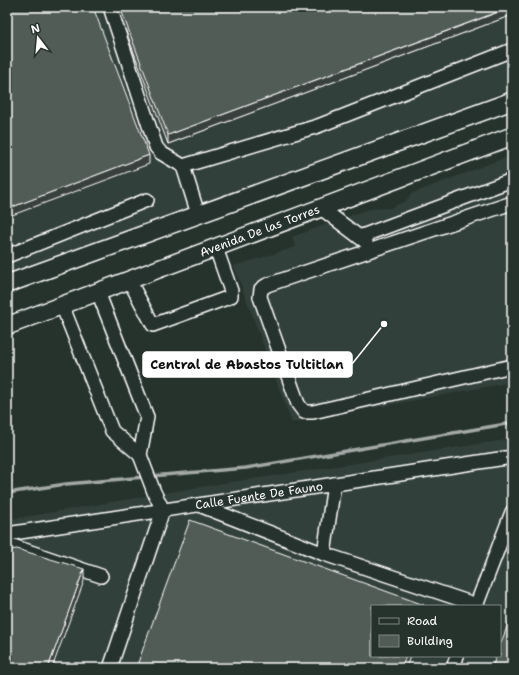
<svg xmlns="http://www.w3.org/2000/svg" width="519" height="675" font-family="'Shantell Sans',sans-serif">
	<style>
		.built { fill: #333f3a; fill-rule: evenodd }
		.lines { fill: none; stroke-linecap: round; stroke-linejoin: round }
		.stream { stroke: #a4a9a7; stroke-width: 3.5 }
		.minor-casing { stroke: #fff; stroke-width: 16 }
		.major-casing { stroke: #fff; stroke-width: 20 }
		.minor { stroke: #26332d; stroke-width: 13 }
		.major { stroke: #26332d; stroke-width: 17 }
		.wall { fill: #464f4b; stroke: #fff }
		.shaded-wall { fill: #39403d; stroke: #fff }
		.building { fill: #515c57; stroke: #fff }
		.labels { text-anchor: middle; stroke-width: 3.5; stroke-linejoin: round; paint-order: stroke }
		.street-label { font-size: 12px; fill: #fff; stroke: #26332d }
		.leader { fill: none; stroke: #fff; stroke-width: 1.5 }
		.callout-dot { fill: #fff; stroke: #26332d; stroke-width: 1.5 }
		.callout { fill: #fff; stroke: #fff; stroke-width: 1.5 }
		.callout-label { font-size: 13px; text-anchor: middle; font-weight: bold; fill: #111 }
	</style>
	<rect width="100%" height="100%" fill="#26332d"/>
	<filter id="ink" filterUnits="userSpaceOnUse"><feTurbulence type="fractalNoise" baseFrequency=".025" numOctaves="2"/><feDisplacementMap in="SourceGraphic" scale="8" xChannelSelector="R" yChannelSelector="G"/><feConvolveMatrix kernelMatrix="1 2 1 2 8 2 1 2 1" color-interpolation-filters="sRGB"/></filter>
	<g filter="url(#ink)">
		<!-- built -->
		<path class="built" d="M7,7h505v82l-505,187z
			M512,155v227l-220,41 -58,-157 62,-19 -4,-10 77,-28 21,-1 16,-7 5,-7z
			M512,439v229h-505v-148l199,-34zM372,606h128v50h-128z"/>
		<g class="lines">
			<!-- stream -->
			<path class="stream" d="M151,476l95,-8 266,-45
				M7,493l59,-9 79,-7"/>
			<defs>
				<g id="minor">
					<path d="M110,7l46,140 5,6 22,13 15,48"/>
					<path d="M183,166l135,-40 194,-76"/>
					<path d="M512,203l-245,82 -6,4 -1,8 38,107 6,8h9l199,-46"/>
					<path d="M321,208l45,34"/>
					<path d="M359,237l153,-57"/>
					<path d="M7,256l140,-56"/>
					<path d="M129,280l24,45 74,-27 4,-2v-5l-15,-43"/>
					<path d="M98,292l49,125 -7,38 14,37 9,18 -53,158"/>
					<path d="M62,305l50,126 28,24"/>
					<path d="M199,505l125,49 153,51"/>
					<path id="s1" d="M7,534l505,-77"/>
					<path d="M7,544l94,32"/>
					<path d="M324,554l10,-70"/>
					<path d="M476,606l36,-94"/>
					<path d="M453,668l4,-12"/>
				</g>
				<g id="major">
					<path d="M7,284l505,-183"/>
					<path id="s2" d="M7,326l505,-190"/>
				</g>
			</defs>
			<!-- minor casing -->
			<use href="#minor" class="minor-casing"/>
			<!-- major casing -->
			<use href="#major" class="major-casing"/>
			<!-- minor -->
			<use href="#minor" class="minor"/>
			<!-- major -->
			<use href="#major" class="major"/>
		</g>
		<!-- wall -->
		<path class="wall" d="M117,7h395v8l-344,129z"/>
		<!-- shaded-wall -->
		<path class="shaded-wall" d="M512,7v8l-344,129v-9z
			M149,155v9l-142,53v-8z
			M84,569v12l-32,87h-4z
			M406,656h4l-4,12h-5z"/>
		<!-- building -->
		<path class="building" d="M9,7h84l56,148 -142,54v-201z
			M120,7h391l-343,128z
			M190,520l234,85v1h-52v50h34l-5,12h-265z
			M17,549l67,20 -36,99h-41v-118z
			M512,613v55h-20l4,-12h4v-10z"/>
	</g>
	<g class="labels">
		<!-- street labels -->
		<g class="street-label">
			<text dy="4" stroke="none"><textPath href="#s2" startOffset="270">Avenida De las Torres</textPath></text>
			<text dy="4" stroke="none"><textPath href="#s1" startOffset="255">Calle Fuente De Fauno</textPath></text>
		</g>
	</g>
	<!-- callouts -->
	<path class="leader" d="M384 324L352 364"/>
	<circle class="callout-dot" cx="384" cy="324" r="4"/>
	<rect class="callout" x="143" y="352" width="209" height="25" rx="4"/>
	<g class="callout-label">
		<text x="247" y="369">Central de Abastos Tultitlan</text>
	</g>
	<!-- margin -->
	<rect width="519" height="675" fill="none" stroke="#26332d" stroke-width="24"/>
	<rect x="12" y="12" width="495" height="651" fill="none" stroke="#fff" stroke-width="1.5" filter="url(#ink)"/>
	<!-- legend -->
	<rect x="371" y="605" width="130" height="52" fill="#26332d" stroke="#7d8581"/>
	<rect x="379" y="618" width="20" height="6" fill="#26332d" stroke="#7d8581"/>
	<text x="407" y="625" font-size="12" fill="#ffffff">Road</text>
	<rect x="379" y="635" width="20" height="12" fill="#515c57" stroke="#7d8581"/>
	<text x="407" y="645" font-size="12" fill="#ffffff">Building</text>
	<!-- north arrow -->
	<g transform="translate(38 38) rotate(344)" stroke="#26332d" stroke-width="3" paint-order="stroke">
	<path d="M0-3L7 15L0 10L-7 15Z" fill="#ffffff"/>
	<text y="-6" font-size="11" font-weight="bold" text-anchor="middle" fill="#ffffff">N</text>
	</g>
</svg>
